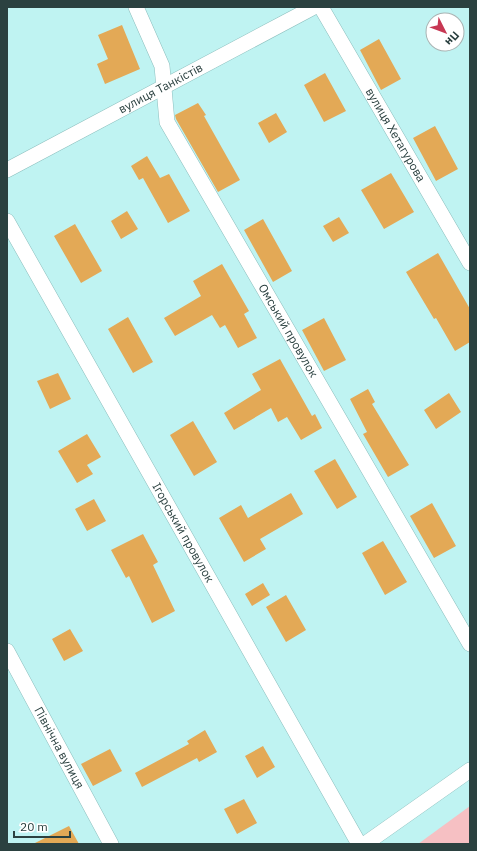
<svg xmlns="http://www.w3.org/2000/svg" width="477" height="851" font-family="'IBM Plex Sans',sans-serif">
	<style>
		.green { fill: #f6c0c3 }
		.building { fill: #e3a956 }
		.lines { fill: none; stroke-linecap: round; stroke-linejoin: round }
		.street-casing { stroke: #8bbebd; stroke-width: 16 }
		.street { stroke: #fff; stroke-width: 15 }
		.labels { text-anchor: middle; stroke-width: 3; stroke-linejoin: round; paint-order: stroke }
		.street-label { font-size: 12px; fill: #2b4140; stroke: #fff }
	</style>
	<rect width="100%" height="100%" fill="#bff3f2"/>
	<!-- green -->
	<path class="green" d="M470,806v38h-52z"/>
	<!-- building -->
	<path class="building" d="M122,25l18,44 -35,15 -8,-20 11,-5 -10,-24z
		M379,39l22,40 -20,11 -21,-40z
		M325,73l21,38 -22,11 -20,-37z
		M198,103l8,12 -2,1 36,64 -22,12 -42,-73 -1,-4z
		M276,113l11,19 -18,11 -11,-20z
		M435,126l23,43 -22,12 -23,-43z
		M147,156l13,22 9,-4 21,37 -22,12 -25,-45 -4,2 -8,-14z
		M391,173l23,39 -30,17 -23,-39z
		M127,211l11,18 -17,10 -10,-18z
		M339,217l10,16 -16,9 -10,-16z
		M263,219l29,52 -19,11 -29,-52z
		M75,224l27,47 -21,12 -27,-47z
		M438,253l32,56v33l-15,9 -19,-33 -2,1 -28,-47z
		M222,264l27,47 -5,3 13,24 -19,10 -13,-23 -5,3 -8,-13 -37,21 -11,-18 37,-22 -8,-15z
		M128,317l25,45 -20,11 -25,-44z
		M324,318l22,42 -22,11 -22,-41z
		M280,359l32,57 3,-2 7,14 -21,12 -14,-23 -9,5 -7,-14 -37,22 -10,-17 37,-23 -9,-16z
		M58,373l13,26 -21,10 -13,-28z
		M368,389l7,13 -3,2 37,61 -21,12 -25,-43 4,-2 -17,-33z
		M449,393l12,19 -25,17 -12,-19z
		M193,421l24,41 -23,14 -24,-41z
		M87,434l14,23 -14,8 6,9 -16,9 -19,-32z
		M335,459l22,38 -20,12 -23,-38z
		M291,493l12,21 -43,25 6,10 -22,13 -25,-44 22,-13 7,13z
		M94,499l12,22 -19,10 -12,-22z
		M432,503l24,43 -22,12 -24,-42z
		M143,534l15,28 -5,3 22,46 -23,12 -23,-47 -3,2 -15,-28z
		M383,541l24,41 -22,13 -23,-42z
		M263,583l7,12 -18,11 -7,-12z
		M286,595l20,35 -20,12 -20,-35z
		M70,629l13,22 -19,10 -12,-22z
		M205,730l12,22 -18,10 -2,-4 -55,29 -7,-14 54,-29 -2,-3z
		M263,746l12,21 -18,11 -12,-22z
		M110,749l12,22 -29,15 -12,-22z
		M244,799l13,24 -20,11 -13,-25z
		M69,826l10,18h-46z"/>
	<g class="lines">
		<defs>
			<g id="street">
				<path id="s1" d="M136,7l26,59 5,56 303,522"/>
				<path id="s2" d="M321,7l149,256"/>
				<path id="s3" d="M7,170l307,-163"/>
				<path id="s4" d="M7,221l352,623"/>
				<path id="s5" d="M7,651l104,193"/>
				<path d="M365,844l105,-74"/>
			</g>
		</defs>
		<!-- street casing -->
		<use href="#street" class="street-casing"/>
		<!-- street -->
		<use href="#street" class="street"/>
	</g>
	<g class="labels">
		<!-- street labels -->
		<g class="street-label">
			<text dy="4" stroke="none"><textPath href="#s3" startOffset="174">вулиця Танкістів</textPath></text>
			<text dy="4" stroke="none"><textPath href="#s2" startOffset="148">вулиця Хетагурова</textPath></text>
			<text dy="4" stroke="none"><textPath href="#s1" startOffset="362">Омський провулок</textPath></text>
			<text dy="4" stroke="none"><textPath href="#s4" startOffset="358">Ігорський провулок</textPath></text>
			<text dy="4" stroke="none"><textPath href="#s5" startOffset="110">Північна вулиця</textPath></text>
		</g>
	</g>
	<!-- border -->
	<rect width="477" height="851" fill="none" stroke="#2b4140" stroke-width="16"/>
	<!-- north arrow -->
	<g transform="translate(445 32) rotate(132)"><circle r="19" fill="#ffffff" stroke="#aab3b3"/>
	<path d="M0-3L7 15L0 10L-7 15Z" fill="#c73753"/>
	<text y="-6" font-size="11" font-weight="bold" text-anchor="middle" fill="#2b4140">Пн</text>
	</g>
	<!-- scale -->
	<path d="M14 831v6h56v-6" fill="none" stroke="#2b4140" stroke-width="2"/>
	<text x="20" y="831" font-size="12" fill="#2b4140" stroke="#ffffff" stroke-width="3" paint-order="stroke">20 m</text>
</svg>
